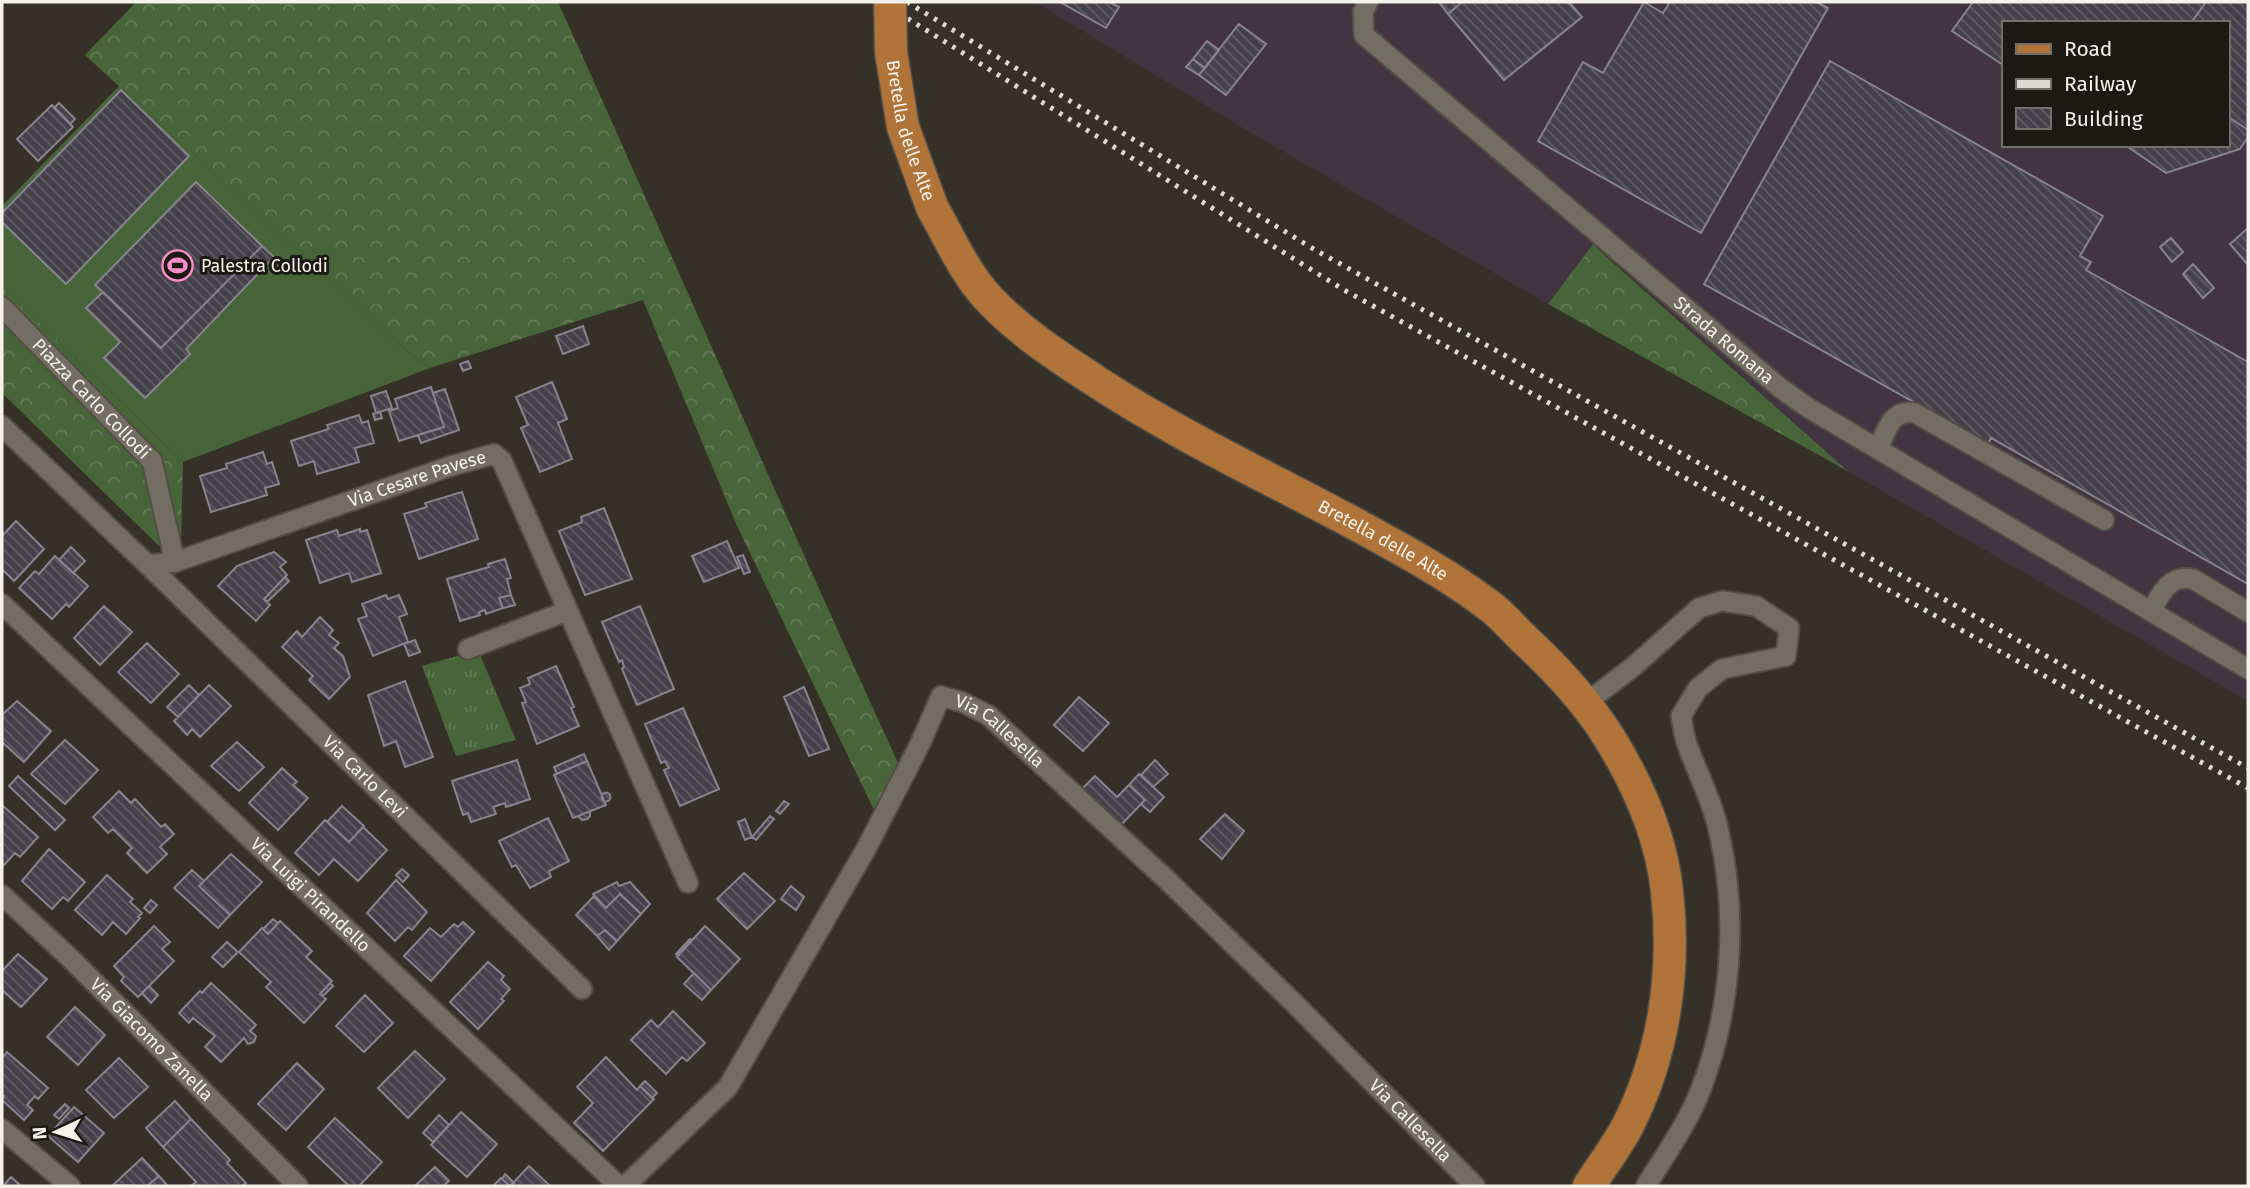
<svg xmlns="http://www.w3.org/2000/svg" width="2250" height="1188" font-family="'Fira Sans',sans-serif">
	<style>
		.industrial { fill: #423441; fill-rule: evenodd }
		.grass { fill: url(#grass-tufts) }
		.forest { fill: url(#forest-crowns) }
		.garden { fill: #486439 }
		.building { fill: url(#building-back-hatch); stroke: #88848f; stroke-width: 2 }
		.lines { fill: none; stroke-linecap: round; stroke-linejoin: round }
		.street-casing { stroke: #524d45; stroke-width: 23 }
		.primary-casing { stroke: #524d45; stroke-width: 35 }
		.street { stroke: #736e63; stroke-width: 19 }
		.primary { stroke: #b07339; stroke-width: 32 }
		.rail { stroke: #dedbd4; stroke-width: 5; stroke-dasharray: 3.5 7; stroke-linecap: butt }
		.primary-bridge-casing { stroke: #524d45; stroke-width: 35; stroke-linecap: butt }
		.primary-bridge { stroke: #b07339; stroke-width: 32 }
		.labels { text-anchor: middle; stroke-width: 6; stroke-linejoin: round; paint-order: stroke }
		.street-label { font-size: 18px; fill: #f5f2ec; stroke: #1c1915 }
		.poi-label { font-size: 18px; fill: #f5f2ec; stroke: #1c1915; text-anchor: start }
	</style>
	<defs>
		<pattern id="grass-tufts" width="24" height="20" patternUnits="userSpaceOnUse" patternTransform="scale(1.75)"><rect width="24" height="20" fill="#486439"/><path d="M3 7l-1-3M5 7V3M7 7l1-3M15 17l-1-3M17 17v-4M19 17l1-3" fill="none" stroke="#637b56"/></pattern>
		<pattern id="forest-crowns" width="20" height="18" patternUnits="userSpaceOnUse" patternTransform="scale(1.75)"><rect width="20" height="18" fill="#486439"/><path d="M2 6a3 3 0 1 1 6 0M12 15a3 3 0 1 1 6 0" fill="none" stroke="#637b56"/></pattern>
		<pattern id="building-back-hatch" width="6" height="6" patternUnits="userSpaceOnUse" patternTransform="scale(1.75)"><rect width="6" height="6" fill="#45414b"/><path d="M-1 5l2 2M0 0l6 6M5-1l2 2" fill="none" stroke="#605d65"/></pattern>
	</defs>
	<rect width="100%" height="100%" fill="#363128"/>
	<!-- industrial -->
	<path class="industrial" d="M1035,2h1213v699l-399,-229 -256,-228 -45,60 -300,-173zM2003,23h224v122h-224z"/>
	<!-- grass -->
	<path class="grass" d="M478,650l38,90 -60,16 -34,-90z"/>
	<!-- forest -->
	<path class="forest" d="M136,2h422c115,254 225,511 342,765l-24,47 -139,-288 -94,-226 -213,68 -23,-17 -322,-296z
		M1593,244l9,9 247,219 -301,-168z
		M2,286l181,176 -2,79 -22,5 -157,-153z"/>
	<!-- garden -->
	<path class="garden" d="M119,86l288,265 23,17 -247,94 -181,-176v-80z"/>
	<!-- building -->
	<path class="building" d="M1060,2h49l10,5 -13,21z
		M1439,2h23l-14,12z
		M1462,2h107l13,15 -78,63 -56,-66z
		M1644,2l19,11 7,-11h146l12,6 -127,225 -163,-92 45,-79 20,11z
		M1973,2h233l-15,21h-188v42l-51,-34z
		M2206,2h42v128l-21,-14v-93h-36z
		M1239,24l27,20 -40,51 -27,-20z
		M1207,41l12,9 -14,18 -12,-9z
		M1193,59l12,9 -6,7 -13,-8z
		M1830,61l273,155 -23,40 11,6 -5,8 162,92v222l-257,-146 -3,6 -284,-160z
		M121,90l68,66 -123,128 -64,-62v-9z
		M59,103l16,16 -5,5 -16,-16z
		M52,105l21,22 -35,34 -21,-22z
		M2227,116l21,14v7l-8,12 -74,24 -41,-28h102z
		M196,182l66,64 -101,102 -66,-63z
		M2248,228v37l-18,-21z
		M2171,238l12,14 -11,10 -12,-15z
		M262,246l12,11 -88,92 4,5 -45,44 -41,-40 16,-16 -34,-34 17,-16 58,56z
		M2193,264l21,24 -11,10 -20,-24z
		M583,326l6,18 -26,10 -7,-18z
		M468,361l3,7 -8,3 -3,-7z
		M552,382l15,37 -9,4 14,36 -32,13 -19,-44 7,-3 -12,-28z
		M431,387l13,40 -45,14 -10,-30 9,-3 -3,-9z
		M445,389l14,41 -38,13 -3,-8 26,-8 -11,-34z
		M386,391l6,17 -16,5 -5,-17z
		M380,412l2,6 -7,2 -2,-6z
		M359,415l3,8 6,-2 6,22 -19,5 4,14 -42,12 -3,-13 -15,5 -8,-25 38,-12 -2,-4z
		M263,452l4,12 5,-2 7,22 -14,4 2,7 -56,17 -11,-36 27,-8 -1,-4z
		M462,492l16,47 -59,20 -15,-45 23,-7 -2,-4z
		M604,508l28,71 -47,16 -26,-64 23,-9 -1,-5z
		M16,521l28,28 -30,32 -12,-12v-33z
		M360,529v3l7,-2 14,43 -29,9 -3,-9 -29,10 -14,-43 31,-10 2,6z
		M727,541l12,27 -35,14 -12,-26z
		M71,547l14,14 -12,12 -14,-13z
		M274,552l12,10 -6,5 7,8 -23,24 6,6 -14,16 -38,-35 19,-20z
		M743,555l7,17 -6,2 -7,-17z
		M55,556l33,30 -19,21 -3,-3 -14,15 -33,-31 16,-17 4,3z
		M505,559l6,19 -4,1 4,16 -12,3 4,10 -17,6 -1,-4 -6,2 1,3 -20,6 -13,-42 42,-12 -1,-3z
		M285,577l4,4 -22,21 -3,-3z
		M386,595l2,4 11,-4 8,19 -8,3 9,25 -35,14 -15,-37 9,-3 -5,-12z
		M511,595l4,10 -12,3 -4,-10z
		M104,606l28,26 -32,33 -26,-27z
		M640,606l34,83 -37,16 -15,-36 2,-2 -2,-7 -3,2 -17,-40z
		M320,617l13,13 -4,5 10,8 -5,5 9,8 7,21 -21,22 -20,-19 4,-4 -31,-29 15,-16 5,6z
		M415,640l5,12 -11,4 -5,-12z
		M147,643l32,31 -28,29 -33,-31z
		M556,666l18,41 -3,1 8,18 -42,18 -15,-41 4,-1 -6,-14 10,-4 -2,-6z
		M405,681l28,76 -28,10 -9,-26 -12,5 -16,-51z
		M189,685l10,10 -21,22 -11,-10z
		M209,685l22,21 -31,31 -8,-8 -5,6 -13,-14z
		M804,687l25,62 -20,7 -25,-59z
		M1079,697l30,26 -26,28 -29,-26z
		M17,701l34,30 -27,31 -22,-20v-27z
		M683,708l36,81 -39,17 -16,-36 5,-2 -4,-7 -4,2 -16,-39z
		M65,740l33,30 -33,34 -34,-30z
		M237,742l27,25 -25,24 -28,-25z
		M584,754l3,7 -30,13 -3,-7z
		M517,760l13,39 -24,8 -1,-4 -12,4 3,7 -25,8 -3,-9 -5,2 -11,-34z
		M1155,760l13,14 -15,13 -12,-12z
		M587,761l19,44 -33,13 -19,-43z
		M282,768l15,14 -4,3 15,13 -30,32 -29,-27z
		M1139,774l25,23 -14,15 -9,-8 4,-4 -16,-15z
		M18,776l47,44 -10,10 -46,-44z
		M1095,776l22,21 12,-12 16,15 -26,27 -38,-37z
		M119,791l12,12 4,-4 26,28 4,-3 9,10 -14,13 7,7 -20,19 -20,-20 5,-5 -19,-19 -5,4 -15,-16z
		M601.5 797a4.5 4.5 0 1 1 9 0a4.5 4.5 0 1 1-9 0Z
		M784,801l5,3 -9,10 -4,-3z
		M2,805l36,32 -18,20 -5,-4 -11,12 -2,-2z
		M342,806l22,20 -15,16 -22,-20z
		M590,811v5l-3,3 -5,1 -4,-4z
		M1225,814l19,17 -22,28 -22,-20z
		M770,816l4,3 -18,21 -4,-3z
		M548,818l21,43 -20,10 2,6 -21,11 -14,-23 -4,2 -13,-26z
		M745,819l7,18 -7,3 -7,-18z
		M325,820l24,22 14,-15 24,23 -29,31 -24,-22 -15,16 -24,-22z
		M49,849l36,33 -17,19 -5,-4 -11,12 -30,-28z
		M231,854l31,28 -32,33 -31,-29z
		M402,869l7,6 -6,7 -7,-7z
		M192,870l12,11 -5,5 31,29 -12,13 -44,-40z
		M744,873l31,28 -28,28 -30,-30z
		M107,875l26,24 -3,3 12,11 -4,4 2,1 -14,16 -13,-12 -11,13 -27,-25z
		M396,880l31,32 -15,18 -4,-3 -13,14 -28,-28z
		M617,882l2,4 11,-4 20,22 -9,10 -21,-20 -14,14 -13,-14z
		M791,886l13,11 -8,13 -15,-11z
		M620,894l21,20 -24,27 -12,-11 -8,6 -21,-21 18,-19 12,12z
		M151,900l6,5 -7,8 -6,-5z
		M273,919l5,4 -10,11 -5,-5z
		M280,921l32,30 -6,6 26,24 -12,13 6,5 -22,24 -38,-36 5,-5 -32,-30 23,-24 6,6z
		M463,922l11,10 -43,49 -27,-25 26,-28 11,9 13,-13 4,3z
		M154,926l16,16 -8,7 12,12 -36,36 -17,-16 3,-4 -10,-11z
		M705,926l35,33 -29,31 -34,-33z
		M605,930l12,11 -8,9 -12,-14z
		M690,939l2,1 -15,16 -1,-2z
		M227,942l11,10 -15,15 -11,-10z
		M18,954l29,25 -26,28 -19,-17v-19z
		M488,962l16,14 -3,4 9,9 -9,10 3,2 -26,28 -28,-27z
		M694,973l17,17 -9,10 -18,-16z
		M211,983l45,42 -6,6 6,5 -2,6 -6,2 -4,-6 -23,24 -16,-15 10,-11 -22,-18 -4,5 -10,-10 21,-22 2,2z
		M330,983l3,3 -10,10 -3,-2z
		M149,986l9,9 -7,8 -9,-10z
		M365,995l28,28 -29,29 -28,-26z
		M75,1007l30,28 -27,30 -31,-28z
		M673,1011l32,32 -18,18 -5,-4 -16,17 -35,-34 20,-20 7,7z
		M415,1051l30,28 -37,39 -30,-30z
		M7,1052l41,36 -10,11 -3,-3 -8,9 6,5 -9,10 -22,-20 2,-4 -2,-1v-37z
		M606,1057l31,33 3,-4 14,13 -51,52 -29,-28 19,-20 -16,-16z
		M119,1058l29,29 -34,31 -28,-28z
		M297,1063l27,26 -38,41 -28,-26z
		M645,1081l12,12 -5,5 -12,-12z
		M175,1101l16,18 -28,28 -17,-19z
		M65,1104l4,4 -10,11 -5,-4z
		M74,1107l30,26 -26,29 -30,-26z
		M461,1112l36,32 -30,33 -36,-32z
		M439,1115l10,10 -16,17 -10,-9z
		M335,1118l47,44 -23,24h-10l-41,-39z
		M191,1119l39,41 -3,3 19,20 -4,3h-51l5,-4 -33,-35z
		M142,1158l17,18 -12,10 -34,-1z
		M529,1166l21,20h-40z
		M435,1167l14,14 -6,5h-28z
		M505,1174l9,9 -4,3 -8,-7z
		M159,1176l9,10h-21z
		M11,1177l10,9h-18z
		M501,1178l1,1 8,7h-17z"/>
	<g class="lines">
		<defs>
			<g id="street">
				<path id="s1" d="M1368,2l-5,10 1,23 415,352 28,20 441,262"/>
				<path id="s2" d="M2,307l150,154 23,101 -27,3 -146,-139"/>
				<path d="M1878,449c8,-17 13,-41 37,-36l189,107"/>
				<path id="s3" d="M175,562l276,-96 43,-12 8,7 186,422"/>
				<path id="s4" d="M148,565l434,424"/>
				<path id="s5" d="M2,604l617,582"/>
				<path d="M2151,611c10,-17 18,-37 42,-32l55,33"/>
				<path d="M468,649l99,-38"/>
				<path d="M1586,703l48,-37 65,-58 23,-7 34,5 33,22 -3,28 -64,13 -24,19 -17,28c2,10 3,21 7,31 11,30 26,58 32,90 18,82 11,174 -19,252 -13,34 -36,66 -55,97"/>
				<path id="s6" d="M2,895l69,64 227,227"/>
				<path d="M2,1129l68,57"/>
				<path id="s7" d="M625,1186l103,-99 138,-238 54,-105 21,-48 21,6 26,13 179,165 126,122 182,184"/>
			</g>
			<g id="primary">
				<path id="s8" d="M932,207c17,30 33,67 57,92 32,34 70,58 108,83 84,55 175,97 262,144 44,24 88,48 128,78 13,9 24,22 35,33 33,31 64,63 88,102 29,47 51,97 57,152 9,81 -3,165 -41,238 -11,20 -25,38 -37,57"/>
			</g>
		</defs>
		<!-- street casing -->
		<use href="#street" class="street-casing"/>
		<!-- primary casing -->
		<use href="#primary" class="primary-casing"/>
		<!-- street -->
		<use href="#street" class="street"/>
		<!-- primary -->
		<use href="#primary" class="primary"/>
		<!-- rail -->
		<path class="rail" d="M881,2l463,288 904,498
			M907,2l410,249 931,517"/>
		<defs>
			<g id="primary-bridge">
				<path id="s9" d="M890,2l1,50 12,75 29,80"/>
			</g>
		</defs>
		<!-- primary-bridge casing -->
		<use href="#primary-bridge" class="primary-bridge-casing"/>
		<!-- primary-bridge -->
		<use href="#primary-bridge" class="primary-bridge"/>
	</g>
	<!-- icons -->
	<defs>
		<symbol id="stadium-ring" viewBox="-11 -11 22 22"><circle r="9.5" fill="#1c1915" stroke="#fa8fc7" stroke-width="1.5"/><path d="M0-5a6.5 5 0 1 0 0 10a6.5 5 0 1 0 0-10ZM-3.5-1.8h7v3.6h-7Z" fill="#fa8fc7"/></symbol>
	</defs>
	<g fill-rule="evenodd">
		<use href="#stadium-ring" x="160" y="248" width="35" height="35"/>
	</g>
	<g class="labels">
		<!-- street labels -->
		<g class="street-label">
			<text dy="6" stroke="none"><textPath href="#s9" startOffset="131">Bretella delle Alte</textPath></text>
			<text dy="6" stroke="none"><textPath href="#s1" startOffset="506">Strada Romana</textPath></text>
			<text dy="6" stroke="none"><textPath href="#s2" startOffset="128">Piazza Carlo Collodi</textPath></text>
			<text dy="6" stroke="none"><textPath href="#s3" startOffset="256">Via Cesare Pavese</textPath></text>
			<text dy="6" stroke="none"><textPath href="#s8" startOffset="572">Bretella delle Alte</textPath></text>
			<text dy="6" stroke="none"><textPath href="#s7" startOffset="658">Via Callesella</textPath></text>
			<text dy="6" stroke="none"><textPath href="#s4" startOffset="303">Via Carlo Levi</textPath></text>
			<text dy="6" stroke="none"><textPath href="#s5" startOffset="424">Via Luigi Pirandello</textPath></text>
			<text dy="6" stroke="none"><textPath href="#s6" startOffset="208">Via Giacomo Zanella</textPath></text>
			<text dy="6" stroke="none"><textPath href="#s7" startOffset="1225">Via Callesella</textPath></text>
		</g>
		<!-- poi labels -->
		<g class="poi-label">
			<text x="201" y="272">Palestra Collodi</text>
		</g>
	</g>
	<!-- border -->
	<rect width="2250" height="1188" fill="none" stroke="#f5f2ec" stroke-width="7"/>
	<!-- legend -->
	<rect x="2002" y="21" width="228" height="126" fill="#1c1915" stroke="#73706b" stroke-width="2"/>
	<rect x="2016" y="44" width="35" height="10" fill="#b07339" stroke="#73706b" stroke-width="2"/>
	<text x="2064" y="56" font-size="21" fill="#f5f2ec">Road</text>
	<rect x="2016" y="79" width="35" height="10" fill="#dedbd4" stroke="#73706b" stroke-width="2"/>
	<text x="2064" y="91" font-size="21" fill="#f5f2ec">Railway</text>
	<rect x="2016" y="108" width="35" height="21" fill="url(#building-back-hatch)" stroke="#73706b" stroke-width="2"/>
	<text x="2064" y="126" font-size="21" fill="#f5f2ec">Building</text>
	<!-- north arrow -->
	<g transform="translate(56 1132) rotate(266)" stroke="#1c1915" stroke-width="5" paint-order="stroke">
	<path d="M0-5L12 26L0 18L-12 26Z" fill="#f5f2ec"/>
	<text y="-10" font-size="19" font-weight="bold" text-anchor="middle" fill="#f5f2ec">N</text>
	</g>
</svg>
